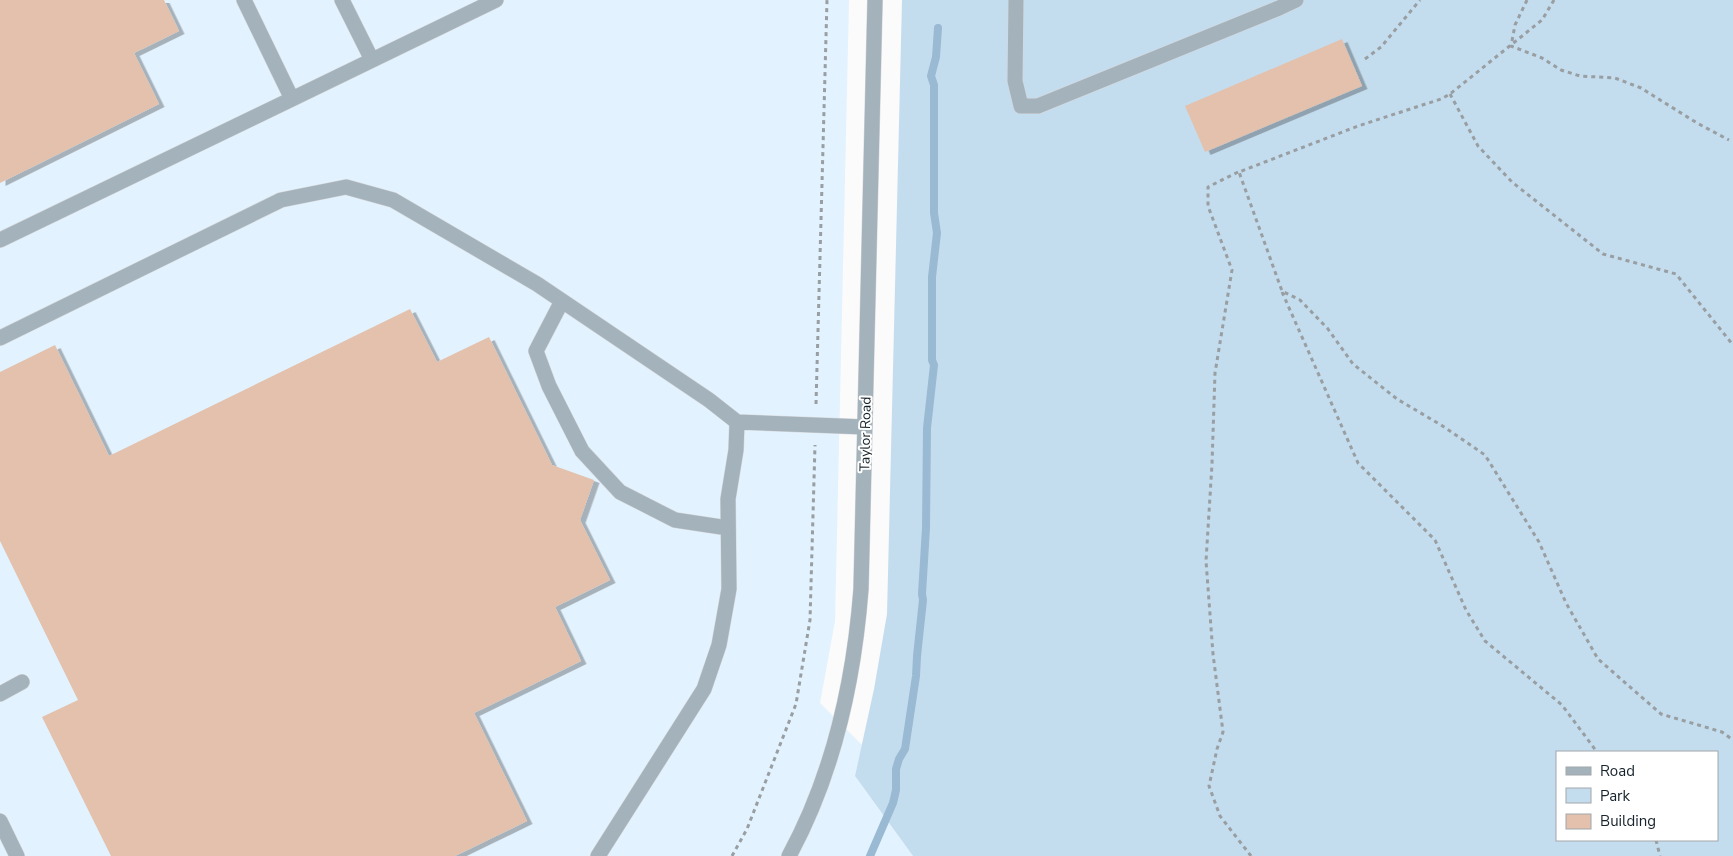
<svg xmlns="http://www.w3.org/2000/svg" width="1733" height="856" font-family="'Nunito Sans',sans-serif">
	<style>
		.built { fill: #e2f2fe }
		.green { fill: #c4ddee; fill-rule: evenodd }
		.lines { fill: none; stroke-linecap: round; stroke-linejoin: round }
		.stream { stroke: #99bad2; stroke-width: 8 }
		.building { fill: #e3c1ac; filter: url(#shadow) }
		.minor-casing { stroke: #d7d8da; stroke-width: 16 }
		.path { stroke: #989ea1; stroke-width: 3; stroke-dasharray: 4 4; stroke-linecap: butt }
		.minor { stroke: #a4b2bc; stroke-width: 15 }
		.labels { text-anchor: middle; stroke-width: 4; stroke-linejoin: round; paint-order: stroke }
		.street-label { font-size: 14px; fill: #17232c; stroke: #fff }
	</style>
	<defs>
		<filter id="shadow"><feDropShadow dx="5.5" dy="3" stdDeviation="0" flood-color="#0004"/></filter>
	</defs>
	<rect width="100%" height="100%" fill="#fbfbfb"/>
	<!-- built -->
	<path class="built" d="M0,0h849l-14,621 -15,82 42,42 -7,31 58,80h-913z"/>
	<!-- green -->
	<path class="green" d="M902,0h831v856h-820l-58,-80 19,-87 13,-75zM1557,752h160v88h-160z"/>
	<g class="lines">
		<!-- stream -->
		<path class="stream" d="M870,856l23,-53 3,-13v-21l3,-10 6,-10 11,-73 1,-20 6,-56 -1,-6 4,-66 1,-100 7,-63 -2,-5v-83l5,-44 -3,-20v-128l-3,-9 5,-19 2,-29"/>
	</g>
	<!-- building -->
	<path class="building" d="M0,0h164l15,31 -45,22 25,51 -159,79z
		M1342,39l20,47 -157,66 -20,-46z
		M410,309l27,53 52,-25 63,128 42,15 -14,40 30,60 -55,27 26,54 -107,52 53,108 -72,35h-344l-69,-139 36,-17 -78,-159v-169l55,-27 54,111z"/>
	<g class="lines">
		<defs>
			<path id="minor" d="M342,0l30,60
				M1016,0l-1,81 6,25h17l241,-98 17,-8
				M292,99l204,-99
				M0,240l292,-141 -48,-99
				M562,301l-26,50 13,35 33,65 38,41 55,28 53,8
				M0,338l281,-138 65,-13 47,13 144,84 172,116 28,22 128,5
				M0,694l22,-12
				M0,821l17,35
				M598,856l106,-167 15,-44 10,-56 -1,-90 8,-49 1,-28
				M789,856c44,-81 65,-175 72,-267l14,-589"/>
		</defs>
		<!-- minor casing -->
		<use href="#minor" class="minor-casing"/>
		<!-- path -->
		<path class="path" d="M1527,0l-12,25 -4,21 31,12 19,12 19,6 35,2 26,10 56,35 32,17
			M1554,0l-12,20 -92,74 -9,5 -83,27 -119,46 43,119 18,9 28,29 25,35 44,35 44,26 44,30 54,87 27,61 32,56 63,55 61,18 11,8
			M1365,59l16,-12 39,-47
			M1450,94l28,52 34,36 91,72 73,20 57,71
			M1238,172l-30,15v19l24,64 -17,103 -3,91 -6,97 7,93 10,78 -6,17 -8,37 11,30 31,40
			M1282,292l76,171 77,77 31,70 19,31 77,64 35,47
			M816,404l11,-404
			M1656,840l4,16
			M732,856l15,-27 49,-125 14,-84 5,-175"/>
		<!-- minor -->
		<use href="#minor" class="minor"/>
	</g>
	<g class="labels">
		<!-- street labels -->
		<g class="street-label">
			<text transform="translate(865 434) rotate(-89)" y="5">Taylor Road</text>
		</g>
	</g>
	<!-- legend -->
	<rect x="1556" y="751" width="162" height="90" fill="#ffffff" stroke="#a2a7ab"/>
	<rect x="1566" y="767" width="25" height="8" fill="#a4b2bc" stroke="#a2a7ab"/>
	<text x="1600" y="776" font-size="15" fill="#17232c">Road</text>
	<rect x="1566" y="788" width="25" height="15" fill="#c4ddee" stroke="#a2a7ab"/>
	<text x="1600" y="801" font-size="15" fill="#17232c">Park</text>
	<rect x="1566" y="814" width="25" height="15" fill="#e3c1ac" stroke="#a2a7ab"/>
	<text x="1600" y="826" font-size="15" fill="#17232c">Building</text>
</svg>
